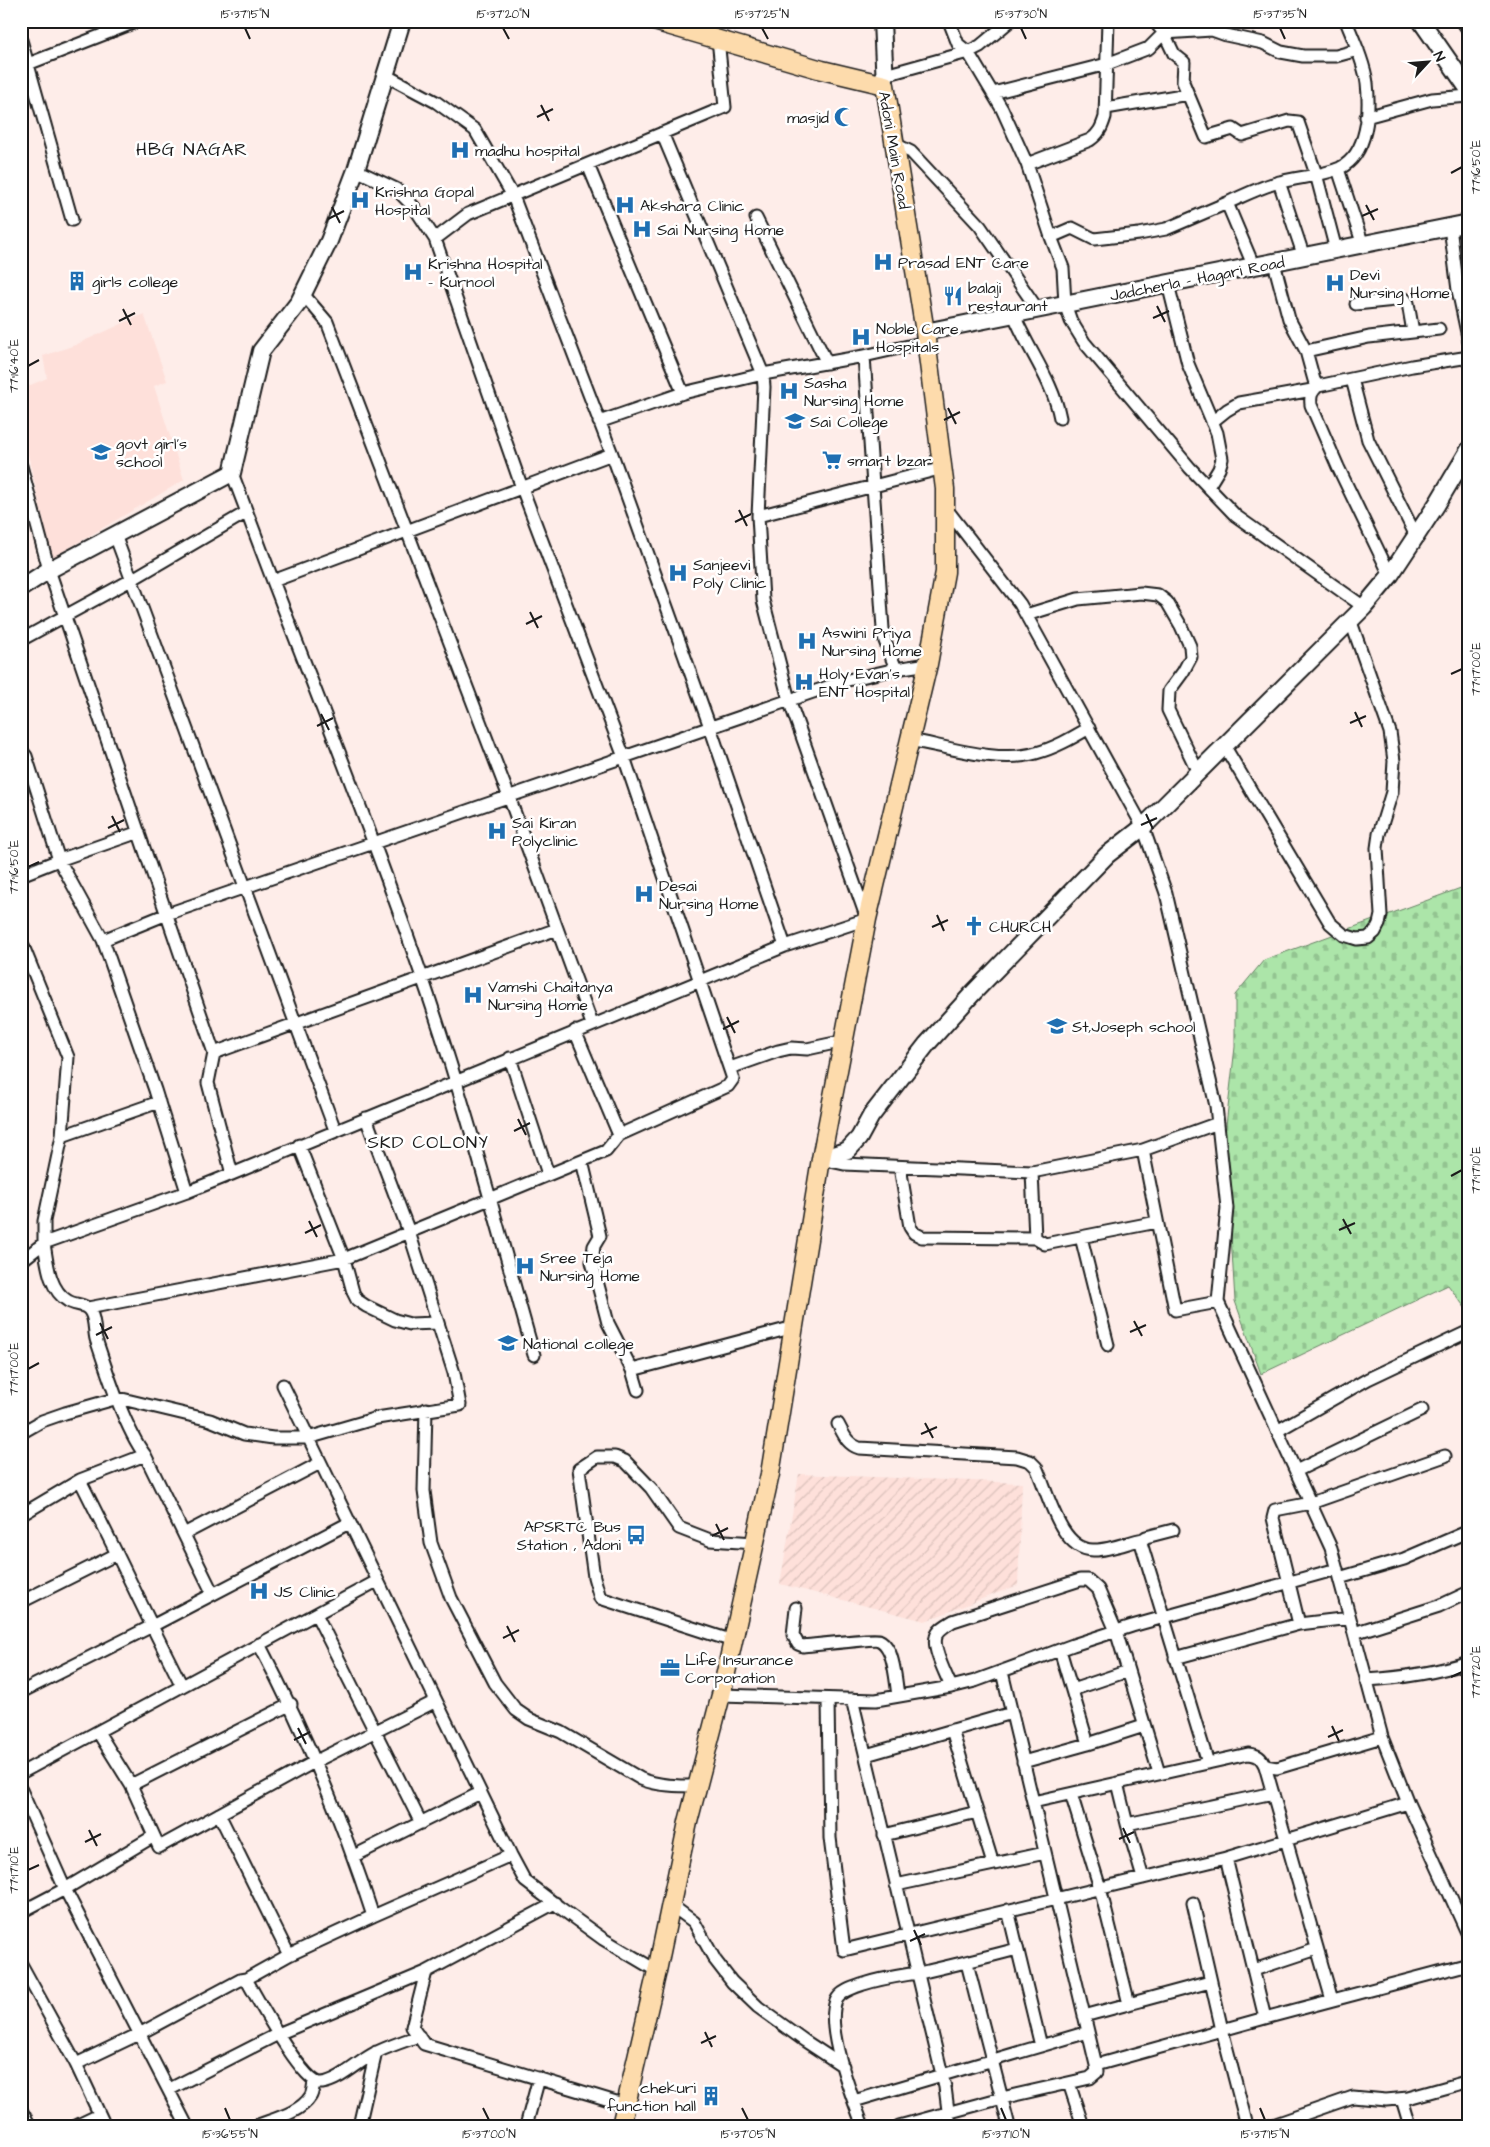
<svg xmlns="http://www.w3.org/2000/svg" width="1490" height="2147" font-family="'Architects Daughter',sans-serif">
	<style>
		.built { fill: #fee0da }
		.industrial { fill: url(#industrial-furrows) }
		.cemetery { fill: url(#cemetery-stones); stroke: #648062 }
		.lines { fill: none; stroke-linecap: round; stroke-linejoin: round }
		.street-casing { stroke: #1c1c1c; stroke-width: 15 }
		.secondary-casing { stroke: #1c1c1c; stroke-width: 20 }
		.primary-casing { stroke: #1c1c1c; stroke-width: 21 }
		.street { stroke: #fff; stroke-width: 11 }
		.secondary { stroke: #fff; stroke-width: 16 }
		.primary { stroke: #fddbac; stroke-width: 18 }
		.ticks { fill: none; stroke: #1c1c1c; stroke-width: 2 }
		.labels { text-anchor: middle; stroke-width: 5; stroke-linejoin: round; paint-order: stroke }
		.poi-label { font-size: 16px; fill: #1c1c1c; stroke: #fff; text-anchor: start }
		.street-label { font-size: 16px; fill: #1c1c1c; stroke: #fff }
		.neighbourhood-label { font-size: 18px; letter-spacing: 1px; fill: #1c1c1c; stroke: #fff }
		.neatline { fill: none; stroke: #1c1c1c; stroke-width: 2 }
		.ticks-label { font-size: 12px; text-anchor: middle; fill: #1c1c1c }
	</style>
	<defs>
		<pattern id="industrial-furrows" width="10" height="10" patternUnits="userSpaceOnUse" patternTransform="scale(1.25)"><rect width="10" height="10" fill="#fee0da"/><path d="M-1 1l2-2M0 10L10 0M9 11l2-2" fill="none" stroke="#d9c0ba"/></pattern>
		<pattern id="cemetery-stones" width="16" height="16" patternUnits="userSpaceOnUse" patternTransform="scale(1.25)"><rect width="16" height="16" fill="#ace5a9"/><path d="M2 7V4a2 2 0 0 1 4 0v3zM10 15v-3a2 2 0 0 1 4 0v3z" fill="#93c491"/></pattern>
	</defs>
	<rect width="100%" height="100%" fill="#feede9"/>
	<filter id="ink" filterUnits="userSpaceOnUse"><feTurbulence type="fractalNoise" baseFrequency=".02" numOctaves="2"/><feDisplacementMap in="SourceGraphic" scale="10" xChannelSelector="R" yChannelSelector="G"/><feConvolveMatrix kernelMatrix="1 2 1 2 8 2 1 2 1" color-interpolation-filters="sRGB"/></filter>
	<g filter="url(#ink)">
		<!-- built -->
		<path class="built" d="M144,314l23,67 -13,5 30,94 -132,78 -31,-134v-35l26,-11 -4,-22 32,-11z"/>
		<!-- industrial -->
		<path class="industrial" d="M799,1474l223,9 -4,102 -93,36 -145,-37z"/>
		<!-- cemetery -->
		<path class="cemetery" d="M1469,885v428l-21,-28 -187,89 -26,-73 -10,-167 10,-87v-52l29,-35z"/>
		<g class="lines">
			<defs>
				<path id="street" d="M949,21l9,23 10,8 34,57 25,55 24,73
					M1154,21l10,12 10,21 10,8 -1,20 23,55 27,-8 9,6 47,-14 9,1 18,52 20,76
					M1462,21l7,10
					M21,40l51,180
					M28,64l110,-43
					M385,75l51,27 39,28 38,66 99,258
					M885,75l83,-23 12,-6 30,-25
					M993,93l114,-29 42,-16 15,-15 48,-3 14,5 37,8 18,9 22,4h33l22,-6
					M1106,108l82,-14
					M1366,117l66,-18 37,-3
					M895,144l16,8 69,74 58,84
					M1027,164l63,-24c9,-6 12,-13 15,-23l3,-96
					M588,165l95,228
					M1338,169l25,76
					M1279,182l25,75
					M1227,203l-61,26 -27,5 -45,5 -22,-11 -21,9 12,31 2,36 6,17 13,21 106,126 46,48 128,91
					M756,218l71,145
					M1450,227l8,63 11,52
					M435,239l33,-25 257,-107 -7,-68
					M1274,263l15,56 17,32 8,29 4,6 94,-20 57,-9
					M1254,267l-27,-64c18,-8 35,-17 53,-21 19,-5 42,-6 60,-14 28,-14 30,-57 27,-85 -3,-21 -13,-42 -21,-62
					M1168,284l20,80 29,69 5,26 -3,10 -11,18
					M303,294l24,28 182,475 83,227
					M1356,304l49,-5 3,4 5,29
					M1014,315c14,35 39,66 46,103
					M1306,351l63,-14 70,-8
					M864,356l19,273 2,12 11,28
					M1352,379l16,61 48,96
					M1318,386c-7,6 -8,10 -7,19l27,62 52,108
					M599,422l84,-29 80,-19 -101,-241
					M1212,422l15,-12 12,-7 73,-13
					M21,466l28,104 165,483 -6,30 24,91 553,-228 82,-27 -78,-219 -26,-100 -5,-84 6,-129 -1,-13 101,-18 62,-14
					M232,473l41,108
					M945,507l75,97 123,223 23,66 50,213 11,102 -9,94 113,246 51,189 26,66 61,134
					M758,516l185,-48
					M115,535l220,595
					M1026,615l52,-16 63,-6 17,2 9,7 14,24 9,20 1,11 -8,15 -14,19 -1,19 30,62
					M21,640l110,-60 116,-68
					M910,740c38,7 89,24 126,13 19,-5 36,-15 53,-25
					M1225,747l105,176 14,12 13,4 11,-1 7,-6 4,-8 2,-9 -4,-67 2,-14 13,-42 2,-31 -4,-29 -39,-110
					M21,750l5,6 33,104 -38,15
					M139,832l-80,28 44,80 52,150 32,102 45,-18
					M103,940l64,-26 681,-234 48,-11 32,-5
					M21,941l47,116 -6,79
					M575,1031l44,104
					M214,1053l343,-124
					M510,1058l38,116
					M730,1068l48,-17 13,-3 16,1 37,-8
					M159,1102l-97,34 -18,85v22l143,-51
					M1218,1123l-75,27 32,160 43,-8
					M299,1145l45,114 9,33 4,8 9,6 29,14 15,4 27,-1
					M821,1159l23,5 188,8 3,66 10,6 112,-22
					M582,1161l18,75 -6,10 -2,16 16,61 24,47 162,-43
					M900,1167l10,60 4,6 8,4 113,1
					M1032,1172l111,-22
					M1081,1237l27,108
					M44,1243c3,19 5,47 24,58 8,5 19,2 23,12 4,7 3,18 5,26 11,33 29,90 49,116
					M21,1261l23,-18
					M88,1308l256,-49 262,-108 13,-16 109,-49 5,-7 -109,-322 -102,-269 -87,-249 -21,-32 -18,-18 -40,-19
					M534,1355c-36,-126 -69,-254 -112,-378 -46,-133 -98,-264 -149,-396l339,-127 98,273 75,219
					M632,1370l6,20
					M283,1385l228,470 14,26 34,26 44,32 54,32
					M426,1409l-2,82 7,52 20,55 44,85 21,27 13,9 32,13 80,47c18,7 37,7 56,7
					M838,1424c6,11 9,20 21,24l158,9 13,4 6,6c12,25 24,83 57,83 14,1 36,-8 50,-11
					M1277,1431l91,-52 97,-46
					M21,1433l21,-12 23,-8 53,-15 92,22 34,14 29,4h35l69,-20 83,-13 -6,-32 -45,-141 -43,-114
					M1296,1471l126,-61
					M80,1480l65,-25 68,139
					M21,1515l59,-35 37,74
					M1173,1530l-27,7 -5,4 1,5 66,217
					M184,1534l136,-71
					M1339,1578l65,-19 65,-28
					M21,1602l96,-48 35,72 -131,66
					M796,1608l-3,27 5,9 5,2c11,-1 72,-8 76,-6 5,2 8,7 10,11 6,13 7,31 9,45
					M316,1614l105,209
					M1299,1624l-26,-106 2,-8 36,-7 134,-47
					M1354,1633l85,-27 30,-14
					M733,1641l-133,-43 -6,-21 -15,-108 18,-12h18l10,4 26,27 28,40 31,12 45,3
					M259,1644c46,88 84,178 114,272l138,-61
					M1175,1658l124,-34 51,-6
					M1002,1672l94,393 169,-47 -39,-160 182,-55
					M1366,1680c36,-2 69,-7 103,-18
					M182,1686l-30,-60 197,-103
					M951,1687c-4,-11 -19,-38 -15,-50 2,-8 11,-12 17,-16l127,-41h8l10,9 18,42 43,142
					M1072,1690l56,-19
					M721,1695l155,5 75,-13 24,-6 98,-36 59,-19 205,-57
					M828,1699l2,139 14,112 382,-92
					M852,1699l93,388 5,39
					M291,1704l-160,81 28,62 157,-86 120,-60
					M952,1730l41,134
					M98,1732l33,53
					M1088,1744l56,-18
					M866,1755l146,-42
					M1023,1762l65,-18 -28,-94
					M1265,1766l12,2 105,-31
					M21,1773l356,-192
					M1117,1783l10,41 16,54
					M21,1790l44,99 122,237
					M1071,1794l29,94 29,116
					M1033,1802l215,-48c10,1 13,3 17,12l67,234
					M219,1814l70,141 84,-39
					M1127,1824l146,-31
					M884,1835l93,-23
					M354,1856l126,-63
					M896,1885l149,-32
					M555,1903l-129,69 -14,55 12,17 202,61
					M1193,1903l29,127 25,96
					M671,1905l23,17 21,38 17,22 26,25 47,34 38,25
					M1008,1910l33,136
					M21,1912l44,-23 89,-53
					M967,1963l42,163
					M21,1964l55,100 29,62
					M1254,1970l63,-21
					M246,1979c10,17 58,107 76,104 19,-3 37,-22 53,-30 14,-7 29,-12 44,-17
					M1084,2016l126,-34
					M1265,2018l204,-54
					M76,2064l63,-30 101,-54 6,-1 43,-24
					M1069,2083l14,43
					M170,2089l108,-55 148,-62
					M1402,2099l8,27
					M854,2101l234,-69
					M21,2110l9,16
					M76,2126l23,-11
					M256,2126c17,-7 44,-13 54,-29 3,-4 3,-10 4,-16
					M359,2126l17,-74
					M526,2126l13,-48
					M863,2126c-11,-29 -38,-97 -27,-125 4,-10 19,-14 28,-17 21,-7 43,-9 64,-13 30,-7 59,-14 89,-22
					M899,2126l103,-28 88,-20 7,-6 -1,-7
					M1270,2126l83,-29 33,3 22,-2 61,-17"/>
				<path id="secondary" d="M882,21l3,64
					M1421,21l48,69
					M925,332l544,-109
					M21,588l28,-18 183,-97 29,-122 38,-49 30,-61 27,-71 46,-149
					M821,1159l27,-9 11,-12 12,-22 56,-72 47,-52 133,-137 36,-28 221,-220 25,-30 48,-73 32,-54"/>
				<path id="primary" d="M621,2126l36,-155 31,-149 33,-127 49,-221 51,-315 46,-240 61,-255 17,-92v-83l-20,-157 -40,-247 -63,-15 -168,-49"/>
			</defs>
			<!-- street casing -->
			<use href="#street" class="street-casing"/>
			<!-- secondary casing -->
			<use href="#secondary" class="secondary-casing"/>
			<!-- primary casing -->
			<use href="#primary" class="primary-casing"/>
			<!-- street -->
			<use href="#street" class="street"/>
			<!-- secondary -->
			<use href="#secondary" class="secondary"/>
			<!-- primary -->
			<use href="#primary" class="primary"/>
		</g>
	</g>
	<!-- ticks -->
	<path class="ticks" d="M245,28l5,11M503,28l6,11M762,28l6,11M1021,28l5,11M1280,28l5,11M541,105l8,16M537,117l16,-8M1451,173l11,-6M1366,205l8,15M332,207l8,16M1362,216l16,-7M328,219l16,-8M1157,306l8,16M123,309l8,16M1153,318l16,-7M119,321l16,-8M28,366l11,-6M948,408l8,16M944,420l16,-8M739,510l8,16M735,522l16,-8M530,612l8,16M526,624l16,-8M1451,674l11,-5M1355,712l7,15M321,714l8,16M1350,723l16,-7M317,726l16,-8M1146,814l7,15M112,816l8,16M1141,825l16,-7M108,828l16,-8M28,867l11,-5M937,915l7,16M932,927l16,-7M727,1017l8,16M723,1029l16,-8M518,1119l8,16M514,1131l16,-8M1451,1176l11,-6M1343,1219l8,15M309,1221l8,16M1339,1230l16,-7M305,1233l16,-8M1134,1321l8,15M100,1323l8,16M1130,1332l16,-7M96,1335l16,-8M28,1369l11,-6M925,1423l8,15M921,1434l16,-7M716,1524l8,16M712,1536l16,-8M507,1626l8,16M503,1638l16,-8M1451,1677l11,-5M1332,1726l7,15M298,1728l8,16M1328,1737l15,-7M294,1740l16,-8M1123,1828l7,15M89,1830l8,16M1119,1839l15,-7M85,1842l16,-8M28,1870l11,-5M914,1930l7,15M910,1941l15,-7M705,2032l7,15M701,2043l15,-7M225,2108l5,12M483,2108l6,12M742,2108l6,12M1001,2108l5,12M1260,2108l5,12"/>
	<!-- icons -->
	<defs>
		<symbol id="mosque-bare" viewBox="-9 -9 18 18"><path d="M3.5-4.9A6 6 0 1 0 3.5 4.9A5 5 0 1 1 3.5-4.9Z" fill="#1f6fb2" stroke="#fff" stroke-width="2.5" paint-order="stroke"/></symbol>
		<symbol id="hospital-bare" viewBox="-9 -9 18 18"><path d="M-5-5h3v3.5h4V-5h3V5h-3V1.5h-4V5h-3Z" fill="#1f6fb2" stroke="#fff" stroke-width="2.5" paint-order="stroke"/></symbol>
		<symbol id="building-bare" viewBox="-9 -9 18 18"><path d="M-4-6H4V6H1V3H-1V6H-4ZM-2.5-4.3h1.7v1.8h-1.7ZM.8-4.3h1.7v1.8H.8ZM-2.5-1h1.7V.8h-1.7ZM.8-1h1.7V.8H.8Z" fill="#1f6fb2" stroke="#fff" stroke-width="2.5" paint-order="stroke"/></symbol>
		<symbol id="restaurant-bare" viewBox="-9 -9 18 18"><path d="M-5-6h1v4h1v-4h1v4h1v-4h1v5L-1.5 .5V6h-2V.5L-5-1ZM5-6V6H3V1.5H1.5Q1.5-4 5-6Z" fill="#1f6fb2" stroke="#fff" stroke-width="2.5" paint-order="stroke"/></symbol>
		<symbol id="university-bare" viewBox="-9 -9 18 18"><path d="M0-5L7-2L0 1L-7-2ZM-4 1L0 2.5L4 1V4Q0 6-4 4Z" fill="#1f6fb2" stroke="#fff" stroke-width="2.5" paint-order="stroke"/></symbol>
		<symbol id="school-bare" viewBox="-9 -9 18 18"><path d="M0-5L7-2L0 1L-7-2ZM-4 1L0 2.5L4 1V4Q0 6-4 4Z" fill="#1f6fb2" stroke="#fff" stroke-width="2.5" paint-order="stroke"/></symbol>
		<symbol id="supermarket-bare" viewBox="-9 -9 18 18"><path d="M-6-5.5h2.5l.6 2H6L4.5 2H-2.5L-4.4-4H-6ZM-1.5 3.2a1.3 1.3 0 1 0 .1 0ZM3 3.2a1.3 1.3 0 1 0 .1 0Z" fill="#1f6fb2" stroke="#fff" stroke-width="2.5" paint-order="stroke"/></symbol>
		<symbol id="church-bare" viewBox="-9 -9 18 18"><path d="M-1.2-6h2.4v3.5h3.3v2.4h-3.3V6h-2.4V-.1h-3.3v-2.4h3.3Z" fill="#1f6fb2" stroke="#fff" stroke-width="2.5" paint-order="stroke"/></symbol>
		<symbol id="bus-bare" viewBox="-9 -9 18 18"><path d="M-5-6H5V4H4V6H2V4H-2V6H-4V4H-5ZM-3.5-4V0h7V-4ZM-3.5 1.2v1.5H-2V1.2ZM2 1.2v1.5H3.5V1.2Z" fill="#1f6fb2" stroke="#fff" stroke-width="2.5" paint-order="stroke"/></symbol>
		<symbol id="office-bare" viewBox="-9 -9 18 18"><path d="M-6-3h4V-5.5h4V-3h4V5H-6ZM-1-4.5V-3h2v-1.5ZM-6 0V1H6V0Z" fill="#1f6fb2" stroke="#fff" stroke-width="2.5" paint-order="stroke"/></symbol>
	</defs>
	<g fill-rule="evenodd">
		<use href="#mosque-bare" x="830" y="103" width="28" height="28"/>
		<use href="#hospital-bare" x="446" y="136" width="28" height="28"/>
		<use href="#hospital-bare" x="346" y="186" width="28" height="28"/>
		<use href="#hospital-bare" x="611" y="191" width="28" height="28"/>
		<use href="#hospital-bare" x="628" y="215" width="28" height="28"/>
		<use href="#hospital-bare" x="869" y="248" width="28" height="28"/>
		<use href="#hospital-bare" x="399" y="258" width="28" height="28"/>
		<use href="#building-bare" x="63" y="267" width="28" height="28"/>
		<use href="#hospital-bare" x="1321" y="269" width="28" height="28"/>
		<use href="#restaurant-bare" x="939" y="282" width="28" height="28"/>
		<use href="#hospital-bare" x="847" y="323" width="28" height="28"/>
		<use href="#hospital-bare" x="775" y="377" width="28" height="28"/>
		<use href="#university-bare" x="781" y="407" width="28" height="28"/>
		<use href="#school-bare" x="87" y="438" width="28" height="28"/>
		<use href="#supermarket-bare" x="818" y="446" width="28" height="28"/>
		<use href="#hospital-bare" x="664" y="559" width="28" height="28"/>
		<use href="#hospital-bare" x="793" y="627" width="28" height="28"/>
		<use href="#hospital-bare" x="790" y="668" width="28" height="28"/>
		<use href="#hospital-bare" x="483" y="817" width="28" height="28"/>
		<use href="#hospital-bare" x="630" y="880" width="28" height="28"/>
		<use href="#church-bare" x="960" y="912" width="28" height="28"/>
		<use href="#hospital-bare" x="459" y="981" width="28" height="28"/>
		<use href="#school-bare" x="1043" y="1012" width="28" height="28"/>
		<use href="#hospital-bare" x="511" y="1252" width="28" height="28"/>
		<use href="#university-bare" x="494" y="1329" width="28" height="28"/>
		<use href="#bus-bare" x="622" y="1521" width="28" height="28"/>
		<use href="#hospital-bare" x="245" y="1577" width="28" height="28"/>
		<use href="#office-bare" x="656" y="1654" width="28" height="28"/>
		<use href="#building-bare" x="697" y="2082" width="28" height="28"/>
	</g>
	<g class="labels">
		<!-- poi labels -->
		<g class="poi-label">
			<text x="829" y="123" text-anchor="end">masjid</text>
			<text x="475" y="156">madhu hospital</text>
			<text x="375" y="197">Krishna Gopal<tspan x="375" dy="18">Hospital</tspan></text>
			<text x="640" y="211">Akshara Clinic</text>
			<text x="657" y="235">Sai Nursing Home</text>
			<text x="898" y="268">Prasad ENT Care</text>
			<text x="428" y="269">Krishna Hospital<tspan x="428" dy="18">- Kurnool</tspan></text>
			<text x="1350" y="280">Devi<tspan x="1350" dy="18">Nursing Home</tspan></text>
			<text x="92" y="287">girls college</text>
			<text x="968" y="293">balaji<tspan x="968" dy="18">restaurant</tspan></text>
			<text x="876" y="334">Noble Care<tspan x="876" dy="18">Hospitals</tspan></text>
			<text x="804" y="388">Sasha<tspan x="804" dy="18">Nursing Home</tspan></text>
			<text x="810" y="427">Sai College</text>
			<text x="116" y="449">govt girl's<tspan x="116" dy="18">school</tspan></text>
			<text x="847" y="466">smart bzar</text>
			<text x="693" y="570">Sanjeevi<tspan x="693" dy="18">Poly Clinic</tspan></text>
			<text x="822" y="638">Aswini Priya<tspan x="822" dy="18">Nursing Home</tspan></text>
			<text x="819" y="679">Holy Evan's<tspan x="819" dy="18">ENT Hospital</tspan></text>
			<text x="512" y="828">Sai Kiran<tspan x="512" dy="18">Polyclinic</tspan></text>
			<text x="659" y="891">Desai<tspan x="659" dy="18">Nursing Home</tspan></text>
			<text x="989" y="932">CHURCH</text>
			<text x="488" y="992">Vamshi Chaitanya<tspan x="488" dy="18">Nursing Home</tspan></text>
			<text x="1072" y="1032">St,Joseph school</text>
			<text x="540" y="1263">Sree Teja<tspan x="540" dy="18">Nursing Home</tspan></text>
			<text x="523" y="1349">National college</text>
			<text x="621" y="1532" text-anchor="end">APSRTC Bus<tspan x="621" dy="18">Station , Adoni</tspan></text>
			<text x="274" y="1597">JS Clinic</text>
			<text x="685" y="1665">Life Insurance<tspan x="685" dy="18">Corporation</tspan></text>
			<text x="696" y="2093" text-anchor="end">chekuri<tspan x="696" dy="18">function hall</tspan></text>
		</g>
		<!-- street labels -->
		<g class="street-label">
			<text transform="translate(895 150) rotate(80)" y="6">Adoni Main Road</text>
			<text transform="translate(1197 278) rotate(-11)" y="6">Jadcherla - Hagari Road</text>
		</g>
		<!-- neighbourhood labels -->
		<g class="neighbourhood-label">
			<text x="192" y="155">HBG NAGAR</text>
			<text x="428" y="1148">SKD COLONY</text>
		</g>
	</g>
	<!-- margin -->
	<rect width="1490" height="2147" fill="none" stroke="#fff" stroke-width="55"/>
	<!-- north arrow -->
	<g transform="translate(1428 62) rotate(64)" stroke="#ffffff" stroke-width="4" paint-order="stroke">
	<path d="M0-4L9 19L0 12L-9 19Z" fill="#1c1c1c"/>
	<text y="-8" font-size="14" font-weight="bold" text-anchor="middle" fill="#1c1c1c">N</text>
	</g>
	<rect x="28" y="28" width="1434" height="2092" class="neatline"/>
	<g class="ticks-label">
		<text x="245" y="18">15°37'15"N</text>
		<text x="503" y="18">15°37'20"N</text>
		<text x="762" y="18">15°37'25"N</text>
		<text x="1021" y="18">15°37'30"N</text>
		<text x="1280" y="18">15°37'35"N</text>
		<text transform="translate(1476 167) rotate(-90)" y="4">77°16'50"E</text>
		<text transform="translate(14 366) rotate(-90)" y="4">77°16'40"E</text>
		<text transform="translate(1476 669) rotate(-90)" y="4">77°17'00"E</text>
		<text transform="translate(14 867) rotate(-90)" y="4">77°16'50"E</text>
		<text transform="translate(1476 1170) rotate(-90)" y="4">77°17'10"E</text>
		<text transform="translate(14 1369) rotate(-90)" y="4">77°17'00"E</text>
		<text transform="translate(1476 1672) rotate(-90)" y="4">77°17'20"E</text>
		<text transform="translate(14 1870) rotate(-90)" y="4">77°17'10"E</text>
		<text x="230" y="2138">15°36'55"N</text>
		<text x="489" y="2138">15°37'00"N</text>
		<text x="748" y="2138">15°37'05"N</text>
		<text x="1006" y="2138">15°37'10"N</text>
		<text x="1265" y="2138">15°37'15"N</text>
	</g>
</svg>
